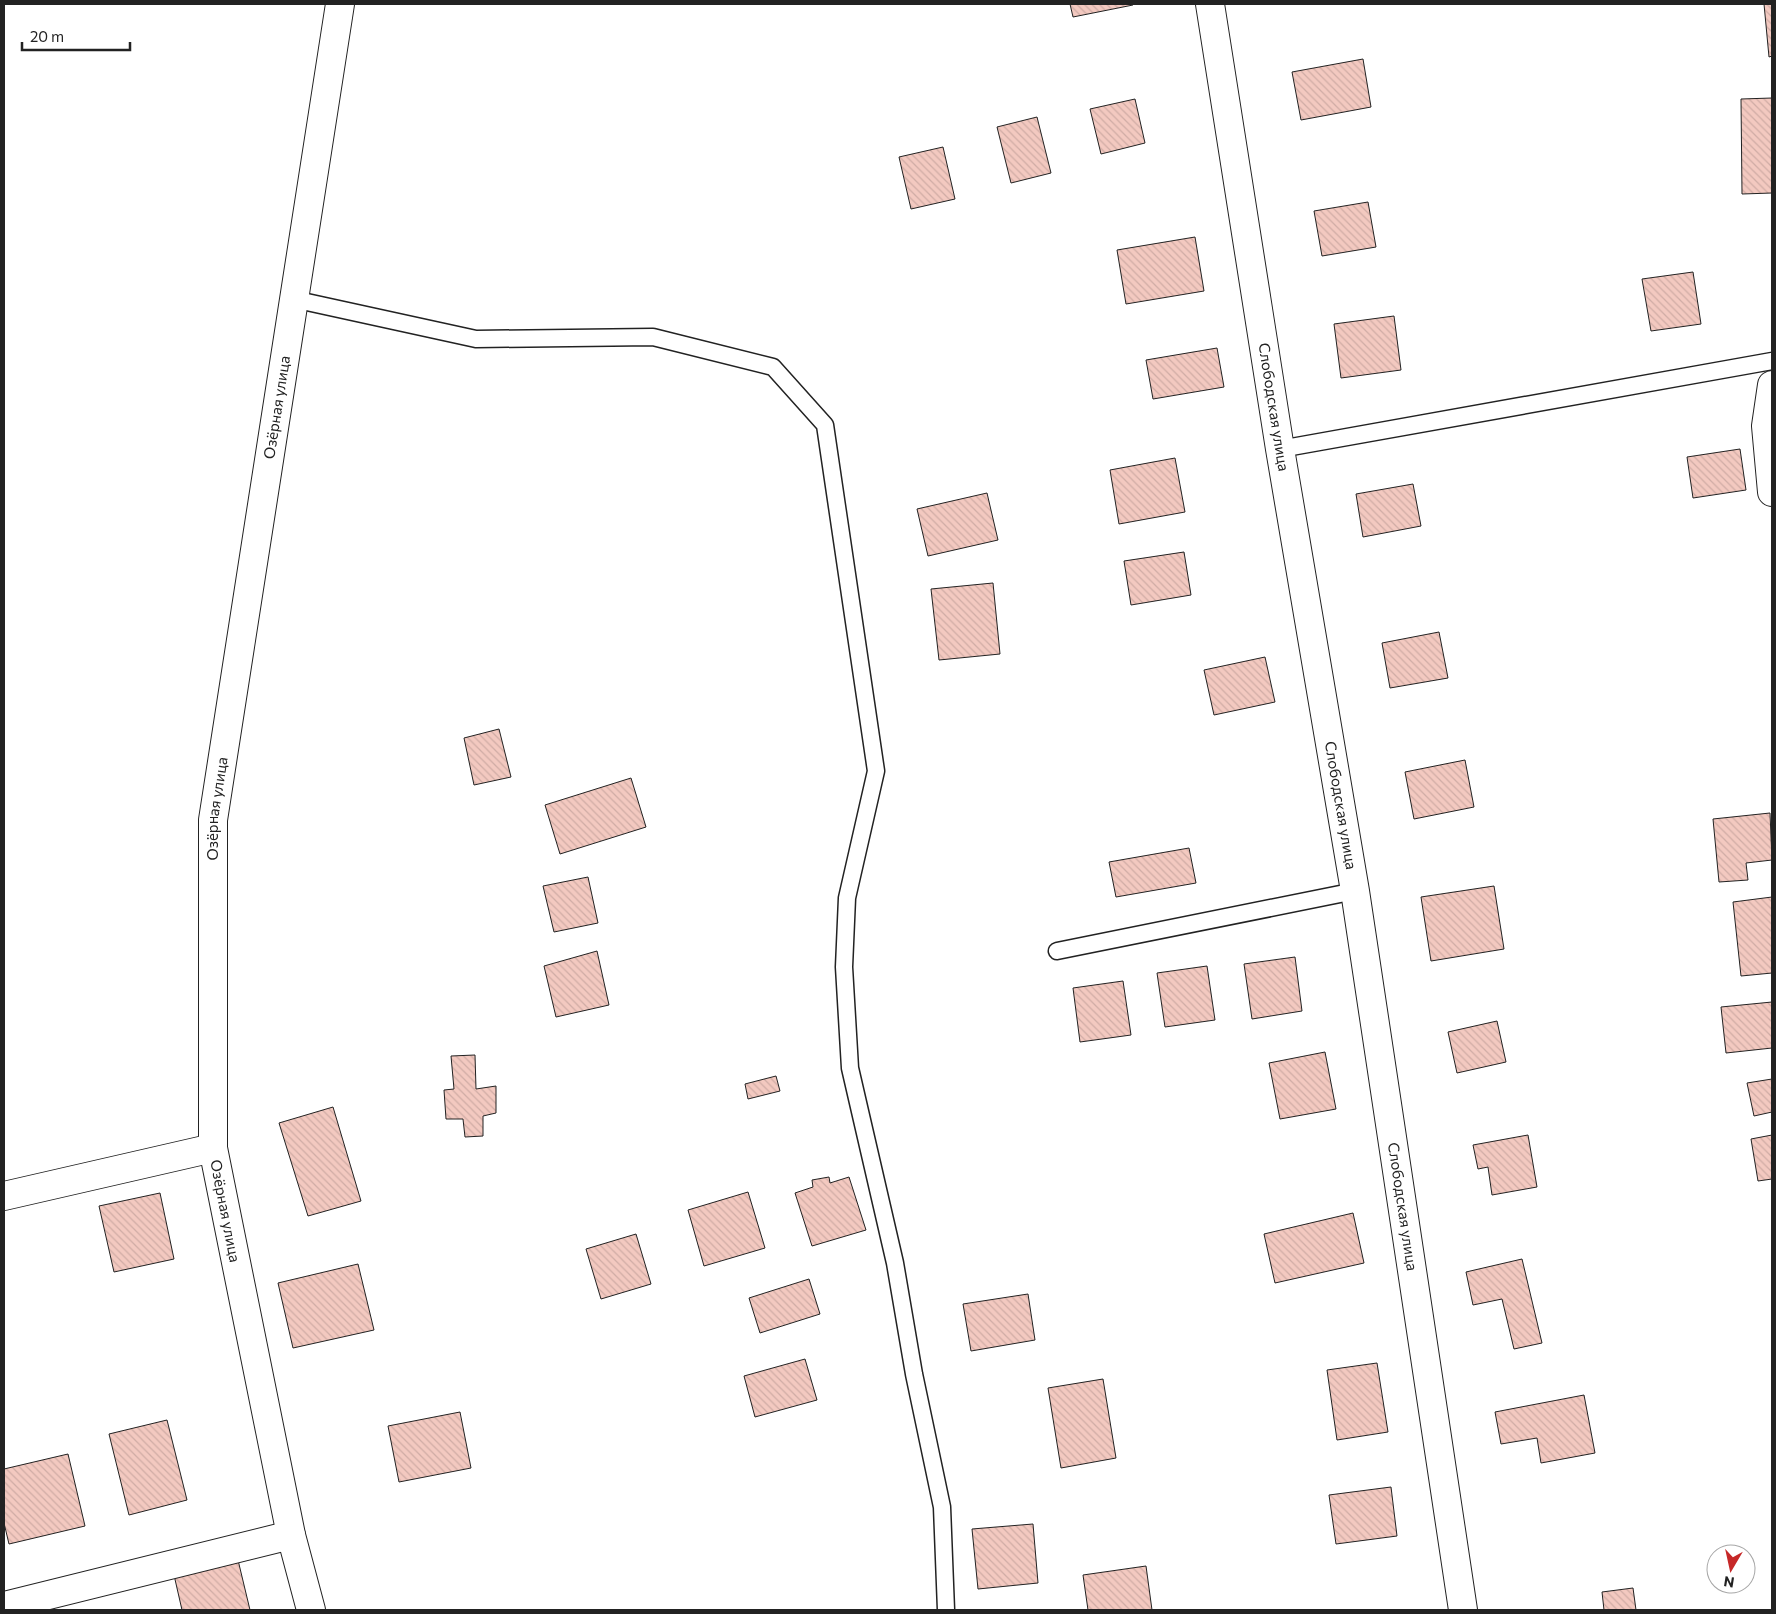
<svg xmlns="http://www.w3.org/2000/svg" width="1776" height="1614" font-family="Commissioner,sans-serif">
	<style>
		.building { fill: url(#building-back-hatch); stroke: #222 }
		.lines { fill: none; stroke-linecap: round; stroke-linejoin: round }
		.lane-casing { stroke: #222; stroke-width: 19 }
		.street-casing { stroke: #222; stroke-width: 30 }
		.lane { stroke: #fff; stroke-width: 16 }
		.street { stroke: #fff; stroke-width: 28 }
		.labels { text-anchor: middle; stroke-width: 4; stroke-linejoin: round; paint-order: stroke }
		.street-label { font-size: 15px; fill: #222; stroke: #fff }
	</style>
	<defs>
		<pattern id="building-back-hatch" width="6" height="6" patternUnits="userSpaceOnUse" patternTransform="scale(1.25)"><rect width="6" height="6" fill="#f3c9c0"/><path d="M-1 5l2 2M0 0l6 6M5-1l2 2" fill="none" stroke="#d0aca5"/></pattern>
	</defs>
	<rect width="100%" height="100%" fill="#fff"/>
	<!-- building -->
	<path class="building" d="M1070,4h63v1l-60,12z
		M1764,4h8v52l-3,1z
		M1363,59l8,48 -70,13 -9,-48z
		M1772,98v95l-30,1 -1,-95z
		M1135,99l10,44 -44,11 -11,-45z
		M1037,117l14,56 -40,10 -14,-56z
		M943,147l12,52 -44,10 -12,-52z
		M1368,202l8,45 -54,9 -8,-45z
		M1195,237l9,54 -78,13 -9,-54z
		M1693,272l8,52 -50,7 -9,-52z
		M1394,316l7,54 -60,8 -7,-54z
		M1217,348l7,39 -71,12 -7,-39z
		M1740,449l6,41 -53,8 -6,-41z
		M1175,458l10,54 -66,12 -9,-54z
		M1413,484l8,42 -58,11 -7,-43z
		M987,493l11,47 -70,16 -11,-47z
		M1184,552l7,43 -60,10 -7,-44z
		M993,583l7,71 -61,6 -8,-71z
		M1439,632l9,46 -58,10 -8,-45z
		M1265,657l10,45 -61,13 -10,-45z
		M499,729l12,48 -37,8 -10,-47z
		M1465,760l9,47 -60,12 -9,-47z
		M631,778l15,49 -86,27 -15,-49z
		M1770,813l2,47 -26,3 2,17 -29,2 -6,-63z
		M1189,848l7,35 -80,14 -7,-35z
		M588,877l10,46 -44,9 -11,-46z
		M1494,886l10,63 -73,12 -10,-64z
		M1772,897v76l-31,3 -8,-74z
		M597,951l12,54 -53,12 -12,-51z
		M1295,957l7,54 -50,8 -8,-55z
		M1207,966l8,54 -50,7 -8,-54z
		M1123,981l8,54 -51,7 -7,-54z
		M1772,1002v46l-46,5 -5,-46z
		M1497,1021l9,41 -49,11 -9,-41z
		M1325,1052l11,57 -56,10 -11,-56z
		M475,1055l1,34 20,-3v27l-13,3v20l-18,1 -2,-18h-17l-2,-29 10,-1 -3,-33z
		M776,1076l4,15 -32,8 -3,-15z
		M1772,1079v33l-18,4 -7,-33z
		M333,1107l28,94 -53,15 -29,-93z
		M1528,1135l9,52 -45,8 -4,-28 -10,2 -5,-24z
		M1772,1135v44l-14,2 -7,-42z
		M829,1177l1,6 19,-6 17,53 -54,16 -17,-53 18,-6 -1,-7z
		M748,1192l17,56 -61,18 -16,-56z
		M160,1193l14,66 -60,13 -15,-66z
		M1353,1213l11,50 -89,20 -11,-49z
		M636,1234l15,50 -50,15 -15,-50z
		M1522,1259l20,84 -28,6 -12,-50 -29,6 -7,-33z
		M358,1264l16,66 -81,18 -15,-65z
		M809,1279l11,35 -60,19 -11,-35z
		M1028,1294l7,46 -64,11 -8,-47z
		M805,1359l12,41 -62,17 -11,-41z
		M1377,1363l11,69 -51,8 -10,-70z
		M1103,1379l13,79 -55,10 -13,-80z
		M1584,1395l11,58 -54,10 -4,-25 -36,6 -6,-32z
		M460,1412l11,56 -72,14 -11,-56z
		M167,1420l20,80 -58,15 -20,-81z
		M68,1454l17,72 -76,18 -5,-21v-54z
		M1391,1487l6,49 -61,8 -7,-49z
		M1033,1524l5,59 -60,6 -6,-60z
		M238,1560l12,50h-68l-8,-35z
		M1146,1566l6,44h-64l-5,-35z
		M1633,1588l3,22h-32l-2,-18z"/>
	<g class="lines">
		<defs>
			<path id="lane" d="M293,299l183,40 177,-2 120,30 52,58 51,346 -29,127 -3,69 6,101 45,195 19,111 28,133 4,103
				M1280,449l492,-88
				M1057,951l298,-60"/>
			<g id="street">
				<path id="s1" d="M1210,4l70,445 75,442 108,719"/>
				<path d="M1772,385l-6,41 6,66"/>
				<path d="M4,1196l209,-48"/>
				<path d="M4,1606l287,-71"/>
				<path id="s2" d="M311,1610l-20,-75 -78,-387v-328l127,-816"/>
			</g>
		</defs>
		<!-- lane casing -->
		<use href="#lane" class="lane-casing"/>
		<!-- street casing -->
		<use href="#street" class="street-casing"/>
		<!-- lane -->
		<use href="#lane" class="lane"/>
		<!-- street -->
		<use href="#street" class="street"/>
	</g>
	<g class="labels">
		<!-- street labels -->
		<g class="street-label">
			<text dy="5" stroke="none"><textPath href="#s2" startOffset="1218">Озёрная улица</textPath></text>
			<text dy="5" stroke="none"><textPath href="#s1" startOffset="408">Слободская улица</textPath></text>
			<text dy="5" stroke="none"><textPath href="#s1" startOffset="812">Слободская улица</textPath></text>
			<text dy="5" stroke="none"><textPath href="#s2" startOffset="812">Озёрная улица</textPath></text>
			<text dy="5" stroke="none"><textPath href="#s1" startOffset="1218">Слободская улица</textPath></text>
			<text transform="translate(225 1211) rotate(79)" y="5">Озёрная улица</text>
		</g>
	</g>
	<!-- border -->
	<rect width="1776" height="1614" fill="none" stroke="#222222" stroke-width="10"/>
	<!-- north arrow -->
	<g transform="translate(1731 1569) rotate(189)"><circle r="24" fill="#ffffff" stroke="#a7a7a7"/>
	<path d="M0-4L9 19L0 12L-9 19Z" fill="#c62828"/>
	<text y="-8" font-size="14" font-weight="bold" text-anchor="middle" fill="#222222">N</text>
	</g>
	<!-- scale -->
	<path d="M22 42v8h108v-8" fill="none" stroke="#222222" stroke-width="2.5"/>
	<text x="30" y="42" font-size="15" fill="#222222" stroke="#ffffff" stroke-width="4" paint-order="stroke">20 m</text>
</svg>
